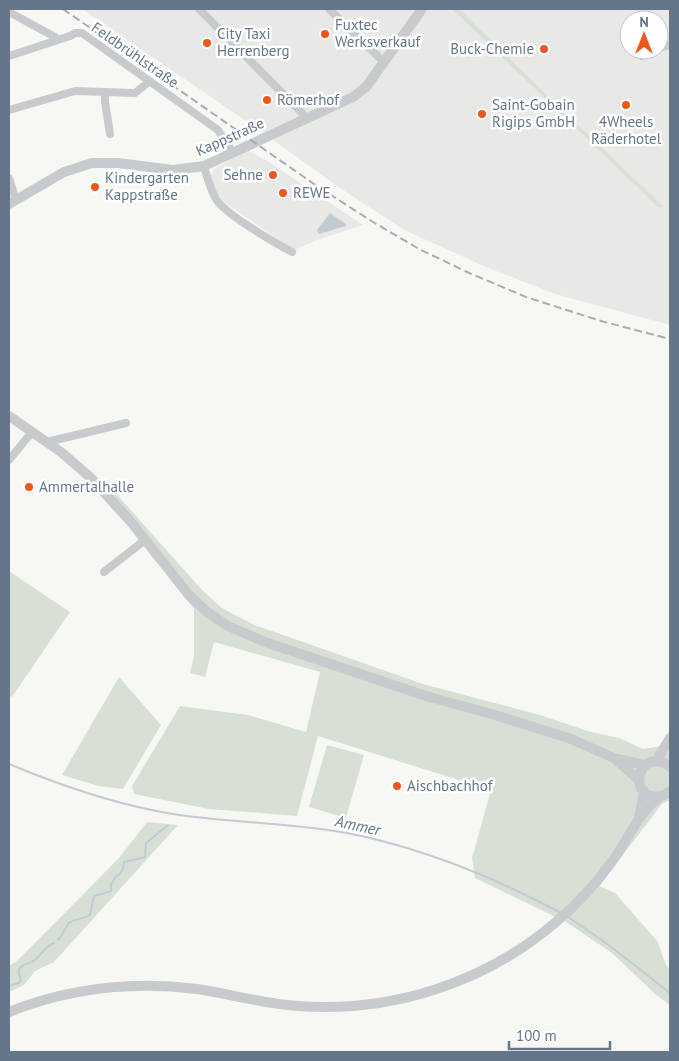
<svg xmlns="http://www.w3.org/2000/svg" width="679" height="1061" font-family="'PT Sans',sans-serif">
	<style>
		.built { fill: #e8e9e7; fill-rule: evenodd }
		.green { fill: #d8e0d5 }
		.water { fill: #c1ccd2 }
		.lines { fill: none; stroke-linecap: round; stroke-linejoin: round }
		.stream { stroke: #c1ccd2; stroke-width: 2 }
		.minor { stroke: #c7cbce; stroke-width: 8 }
		.tertiary { stroke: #c7cbce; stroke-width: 10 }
		.rail { stroke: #a7adb3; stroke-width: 2; stroke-dasharray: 8 4; stroke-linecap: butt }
		.poi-dot { fill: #f0561b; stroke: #fff; stroke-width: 2 }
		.labels { text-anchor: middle; stroke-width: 5; stroke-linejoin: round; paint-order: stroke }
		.poi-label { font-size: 15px; fill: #647688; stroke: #fff; text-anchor: start }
		.street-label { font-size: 15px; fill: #647688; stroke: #fff }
		.water-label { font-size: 16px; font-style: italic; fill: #607883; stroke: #fff }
	</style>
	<rect width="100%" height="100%" fill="#f7f8f4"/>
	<!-- built -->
	<path class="built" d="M82,9h588v316l-115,-31 -69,-27 -82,-37 -64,-42 -88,-63zM629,20h30v30h-30z
		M247,150l19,10 97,65 -46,15 -23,10 -70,-48 -9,-12 -4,-15 2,-5z"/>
	<!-- green -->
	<path class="green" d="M452,9h8l79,79 124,118 -4,2z
		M111,488l92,103 19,17 30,16 171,60 117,31 51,17 28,6 24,11 18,-3 9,-17v71l-8,4 -63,82 16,7 43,49 7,21 5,7v35l-14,-10 -44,-42 -46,-31 -91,-44 -3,-20 19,-68 -173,-54 -21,80 -88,-7 -75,-15 -2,-8 48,-80 68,9 58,17 14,-60 -106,-30 -9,35 -15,-4 4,-17v-47l-91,-115z
		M9,571l61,41 -58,85 -3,-2z
		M119,677l42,48 -38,64 -25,-3 -36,-11z
		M327,745l37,10 -18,63 -37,-11z
		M147,822l31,3 -124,137 -19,9 -11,14 -15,7v-26l8,-5 102,-103z"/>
	<!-- water -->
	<path class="water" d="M330,213l16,11v2l-27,8 -2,-4z"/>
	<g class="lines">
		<!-- stream -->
		<path class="stream" d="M9,764c55,23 110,42 170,51 65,9 131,8 195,24 65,16 127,42 185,73
			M568,917l38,26 64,50
			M58,940c5,-5 9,-16 12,-18 3,-2 15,-4 20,-7l4,-19 17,-5v-6l5,-9 4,-2 3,-5 1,-7 21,-5 1,-14 22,-18
			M9,986l10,-3 2,-3c-1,-3 -3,-6 -2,-9 0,-6 8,-7 13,-9 9,-5 11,-15 22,-19"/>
		<!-- minor -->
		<path class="minor" d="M199,9l104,105 2,5
			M329,9l55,53
			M9,12l46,25 2,3
			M659,48l11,-3
			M9,56l61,-20 5,-3h7l136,97 15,23
			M642,56l11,-6
			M105,92v10l5,32
			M9,110l66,-19 60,2 15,-12
			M204,166c3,11 6,23 12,33 9,15 58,43 76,53
			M9,178l7,22
			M47,442l79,-19
			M9,460l23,-28
			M104,572l41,-32"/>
		<!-- tertiary -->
		<path class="tertiary" d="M9,204l55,-32 28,-9h26l55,7 31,-4 149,-69 13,-10 56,-78
			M9,416l52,36 30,26 40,44 58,73 18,17 21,14 37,16 161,54 69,19 76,24 43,19 25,22
			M617,759l28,6
			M656,761l14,-23
			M670,767c-25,-22 -45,22 -18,29 7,2 13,-1 18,-5
			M639,818l5,-27
			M9,1012c60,-24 124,-31 188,-23 34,5 67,15 101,17 93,7 187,-23 258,-84 20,-17 39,-37 54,-58 11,-14 19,-30 29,-45 5,-8 13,-15 20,-22"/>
		<!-- rail -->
		<path class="rail" d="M63,9l251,175 59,38 46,27 48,23 59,25 75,24 69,18"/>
	</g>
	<!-- markers -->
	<g class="poi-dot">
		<circle cx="325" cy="34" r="5"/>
		<circle cx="207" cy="43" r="5"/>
		<circle cx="544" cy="49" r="5"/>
		<circle cx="267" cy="100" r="5"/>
		<circle cx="626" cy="105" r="5"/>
		<circle cx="482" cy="114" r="5"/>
		<circle cx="273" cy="175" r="5"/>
		<circle cx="95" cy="187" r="5"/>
		<circle cx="283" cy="193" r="5"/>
		<circle cx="29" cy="487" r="5"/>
		<circle cx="397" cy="786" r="5"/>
	</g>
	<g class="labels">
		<!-- poi labels -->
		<g class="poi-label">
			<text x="335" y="30">Fuxtec<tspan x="335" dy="17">Werksverkauf</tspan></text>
			<text x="217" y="39">City Taxi<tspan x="217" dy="17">Herrenberg</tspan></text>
			<text x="534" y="54" text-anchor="end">Buck-Chemie</text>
			<text x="277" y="105">Römerhof</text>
			<text x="492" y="110">Saint-Gobain<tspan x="492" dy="17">Rigips GmbH</tspan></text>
			<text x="626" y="127" text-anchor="middle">4Wheels<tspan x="626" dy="17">Räderhotel</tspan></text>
			<text x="263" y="180" text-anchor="end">Sehne</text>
			<text x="105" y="183">Kindergarten<tspan x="105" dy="17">Kappstraße</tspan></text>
			<text x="293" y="198">REWE</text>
			<text x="39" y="492">Ammertalhalle</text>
			<text x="407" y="791">Aischbachhof</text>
		</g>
		<!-- street labels -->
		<g class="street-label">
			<text transform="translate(135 55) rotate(35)" y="5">Feldbrühlstraße</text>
			<text transform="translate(230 137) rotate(-24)" y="5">Kappstraße</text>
		</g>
		<!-- water labels -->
		<g class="water-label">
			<text transform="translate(358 825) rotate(12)" y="6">Ammer</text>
		</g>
	</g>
	<!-- border -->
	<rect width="679" height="1061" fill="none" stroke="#647688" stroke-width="20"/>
	<!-- north arrow -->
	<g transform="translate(644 35)"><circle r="24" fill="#ffffff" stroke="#c1c8cf"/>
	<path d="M0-4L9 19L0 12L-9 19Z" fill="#f0561b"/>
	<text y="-8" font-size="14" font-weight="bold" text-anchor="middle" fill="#647688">N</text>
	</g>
	<!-- scale -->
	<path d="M509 1041v8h101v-8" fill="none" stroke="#647688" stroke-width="2.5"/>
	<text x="516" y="1041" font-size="15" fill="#647688" stroke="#ffffff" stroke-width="4" paint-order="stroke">100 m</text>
</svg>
